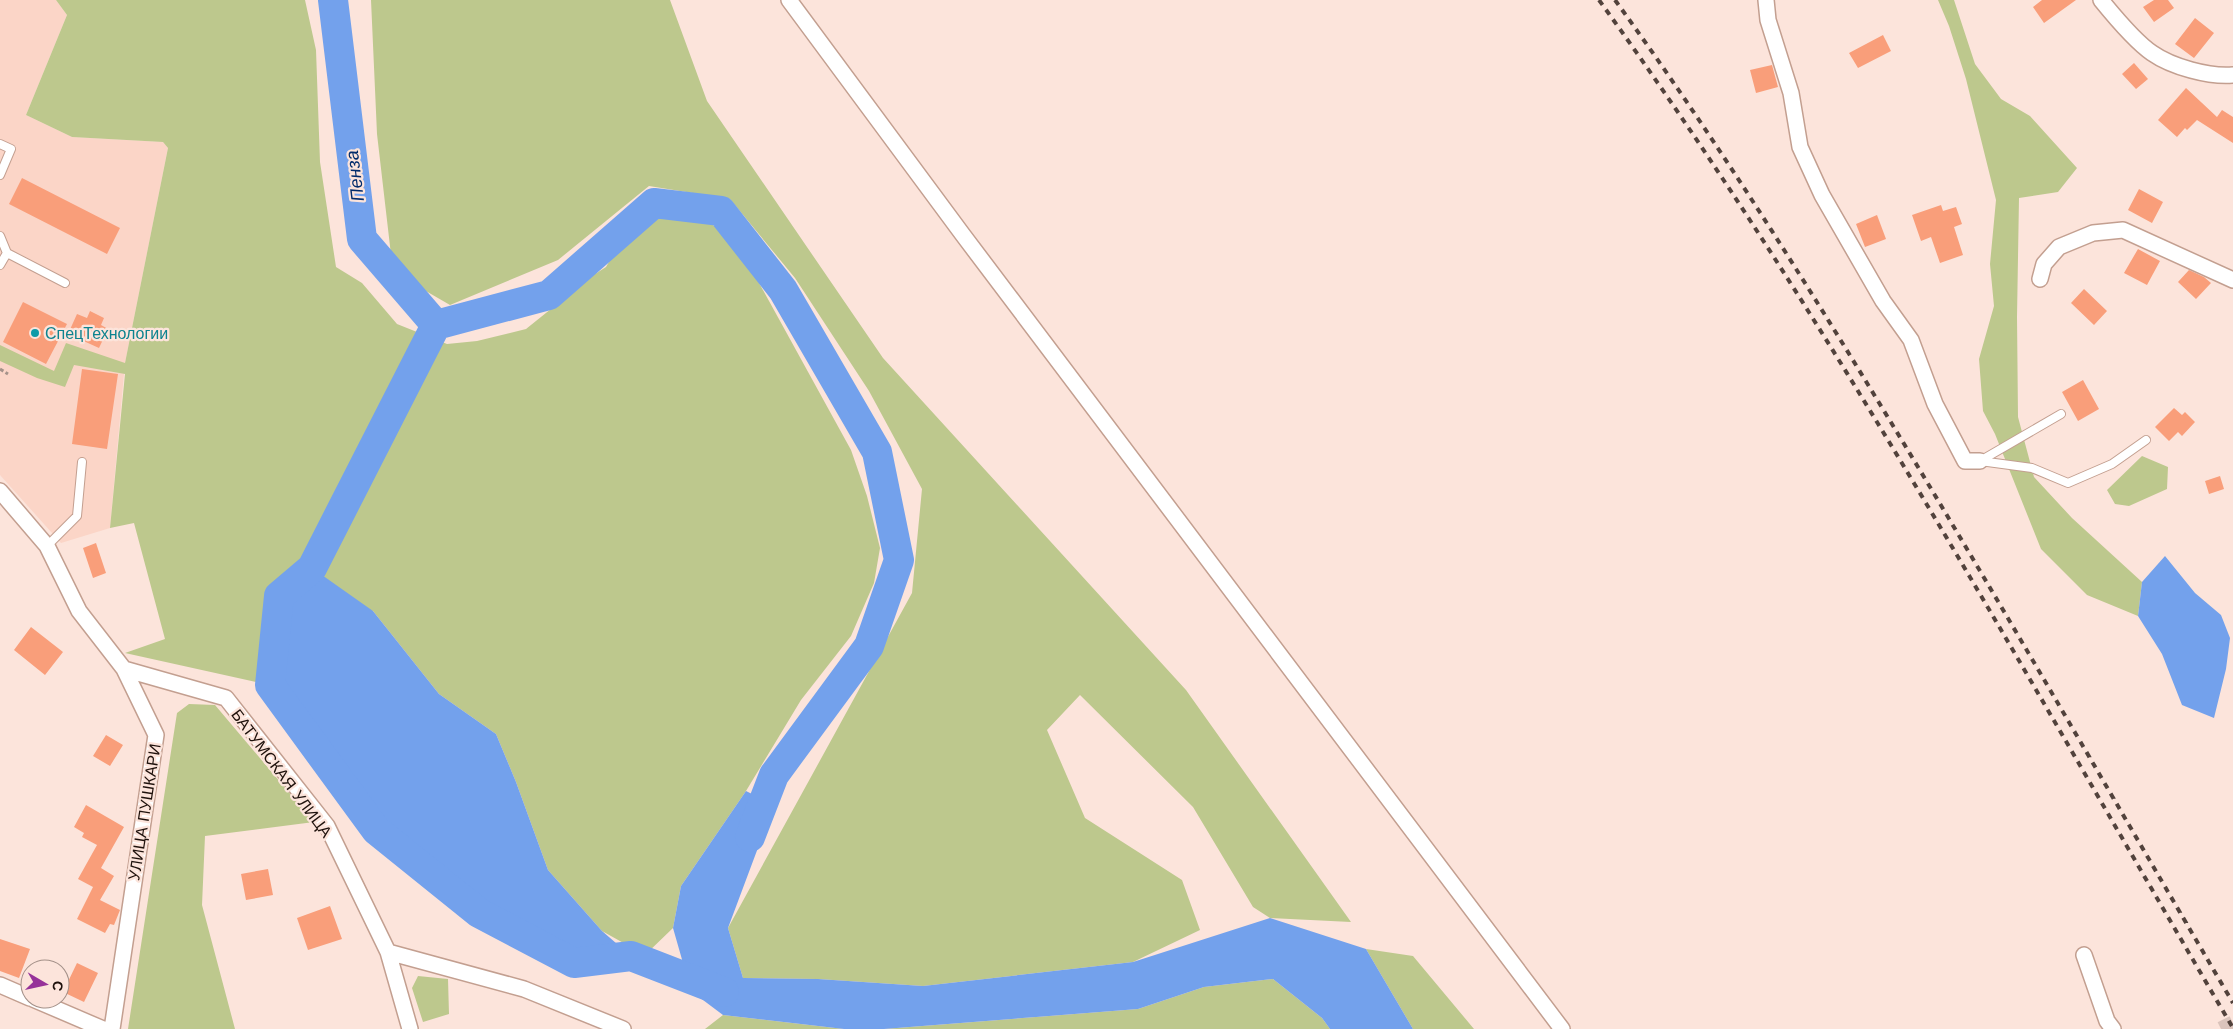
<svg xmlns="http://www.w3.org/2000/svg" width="2233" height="1029" font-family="'Work Sans',sans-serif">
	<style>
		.built { fill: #fbd5c7 }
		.green { fill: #bdc88d }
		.water { fill: #73a1ec }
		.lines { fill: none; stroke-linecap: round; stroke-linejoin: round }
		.river { stroke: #73a1ec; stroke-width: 30 }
		.building { fill: #f99e7a }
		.street-tunnel { stroke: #dbc4bc; stroke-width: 15; stroke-dasharray: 15 8; stroke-linecap: butt }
		.lane-casing { stroke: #c39f90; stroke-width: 10 }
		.street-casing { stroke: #c39f90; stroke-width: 18 }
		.path { stroke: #a5928a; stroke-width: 3; stroke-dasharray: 4 2.5; stroke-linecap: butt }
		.lane { stroke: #fff; stroke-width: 8 }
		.street { stroke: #fff; stroke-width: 15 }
		.rail { stroke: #52423c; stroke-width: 4; stroke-dasharray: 6 6; stroke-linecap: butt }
		.culture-dot { fill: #0f9aa8; stroke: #fce4db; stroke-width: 2 }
		.labels { text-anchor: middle; stroke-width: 4.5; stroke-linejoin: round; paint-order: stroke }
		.culture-label { font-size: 16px; fill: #0d838f; stroke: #fce4db; text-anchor: start }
		.street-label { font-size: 16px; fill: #1e110c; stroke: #fce4db }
		.water-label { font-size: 18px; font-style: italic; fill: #012b6b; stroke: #fce4db }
	</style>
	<rect width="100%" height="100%" fill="#fce4db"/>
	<!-- built -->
	<path class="built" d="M0,0h56l11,15 -41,100 46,22 91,5 5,6 -43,215 -15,165 -49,15 -61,-68z"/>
	<!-- green -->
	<path class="green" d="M56,0h249l11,50 4,112 16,105 26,16 35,41 50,20 30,-3 49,-12 66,-53 14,-9 15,-26 38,-28 37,4 29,14 28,41 98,178 16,46 13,52 -6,35 -23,53 -50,64 -55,91 -65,95 -8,42 -28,27 -43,-24 -54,-61 -32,-88 -20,-48 -57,-40 -66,-83 -94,-15 -9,89 -145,-32 40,-14 -31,-116 -24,5 15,-154 -51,-9 -9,22 -28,-9 -37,-17v-16l54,26 12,-28 59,20 43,-215 -5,-6 -91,-5 -46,-22 41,-100z
		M371,0h299l37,101 176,257 303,332 165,232 -81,-4 -17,-11 -60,-100 -113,-112 -33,35 38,88 97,62 18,50 -67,32 -210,24 -105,-7 -75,-1 -15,-50 184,-335 10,-104 -53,-98 -74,-113 -65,-79 -81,-13 -91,74 -108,45 -57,-33 -16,-138z
		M1938,0h16l21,64 26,35 29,17 47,52 -19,24 -39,6 -2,119 1,100 16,60 38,41 70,64 -4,34 -51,-21 -46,-46 -46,-115 -12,-23 -4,-52 15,-53 -4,-42 6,-64 -30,-121 -17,-53z
		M2142,456l26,11 -1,22 -38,17 -14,-2 -8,-14z
		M189,704l26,1 99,117 -109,14 -3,69 33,124h-107l49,-316z
		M1366,949l47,7 61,73h-61z
		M418,976l30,3 1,35 -26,8 -11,-34z
		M1273,979l49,39 8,11h-446l254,-20 66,-22z
		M723,1015l121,14h-139z"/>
	<!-- water -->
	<path class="water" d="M2165,556l30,37 26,22 9,23 -4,31 -12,49 -32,-13 -20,-51 -24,-38 4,-34z
		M312,568l61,43 66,83 57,40 20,48 32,88 54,61 29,25 -57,7 -95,-50 -103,-83 -106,-145 9,-89z
		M746,791l28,14 -46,123 15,50 75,1 105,7 210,-24 137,-44 96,31 47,80h-83l-8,-11 -49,-39 -69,8 -66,22 -254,20h-40l-121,-14 -32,-24 -18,-63 8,-42z"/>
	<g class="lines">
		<!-- river -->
		<path class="river" d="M333,0l29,239 74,86
			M724,992l-93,-36 -57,7 -95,-50 -103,-83 -106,-145 9,-89 33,-28 124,-243 113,-30 105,-92 67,8 62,79 94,162 22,108 -30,86 -95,129 -24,62"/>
	</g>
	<!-- building -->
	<path class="building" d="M2042,0h34l-32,23 -11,-16z
		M2154,0h14l6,8 -20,14 -11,-15z
		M2195,18l19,15 -20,25 -19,-14z
		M1883,35l8,16 -33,17 -9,-15z
		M2134,63l14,16 -12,10 -14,-15z
		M1772,65l6,22 -22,6 -6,-23z
		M2186,88l31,29 5,-7 11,7v26l-36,-23 -10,10 -2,-2 -8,9 -19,-17z
		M22,178l98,50 -13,26 -98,-50z
		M2139,189l24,13 -11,21 -24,-13z
		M1941,205l2,6 13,-4 6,17 -8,3 9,28 -23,8 -9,-26 -10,4 -9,-26z
		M1877,215l9,24 -21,8 -9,-23z
		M2138,249l22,12 -13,24 -23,-12z
		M2189,270l15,7 7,6 -15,16 -18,-17z
		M2084,289l23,22 -13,14 -23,-22z
		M23,302l44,22 -21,40 -43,-22z
		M90,311l14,7 -3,7 7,4 -9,19 -31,-14 9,-20 10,4z
		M82,369l36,5 -11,75 -35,-5z
		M2083,380l16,29 -21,12 -16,-29z
		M2174,408l8,7 3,-3 10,10 -13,14 -4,-4 -9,9 -14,-14z
		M2220,476l4,13 -15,5 -4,-13z
		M96,543l10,30 -13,5 -10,-30z
		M31,627l32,25 -18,23 -31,-25z
		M106,735l17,10 -13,21 -17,-10z
		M86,805l38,22 -23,41 13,8 -14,24 20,10 -6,15 -4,-1 -5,9 -28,-14 16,-32 -15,-8 19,-34 -15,-8 2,-4 -10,-6z
		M268,869l5,26 -27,5 -5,-26z
		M330,906l12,33 -34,11 -11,-32z
		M0,939l30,10 -11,29 -19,-7z
		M77,963l21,10 -14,29 -21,-10z"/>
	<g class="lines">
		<!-- street-tunnel -->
		<path class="street-tunnel" d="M2221,1029l12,-6"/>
		<defs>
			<path id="lane" d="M0,144l11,5 -11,26
				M0,236l7,17
				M0,265l7,-12 58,30
				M1980,461l52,7 36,15 44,-19 34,-24
				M1980,461l81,-47
				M47,546l30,-30 5,-54"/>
			<path id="street" d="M789,0l174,235 599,794
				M1766,0l2,20 23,73 9,54 22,48 61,106 28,39 24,64 30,57h15
				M2101,0c13,16 35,42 51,53 20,14 57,24 81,22
				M2040,279l4,-15 15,-17 34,-14 30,-3 110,50
				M0,491l47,55 32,65 45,58 32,66 -44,294
				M124,669l102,29 101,128 61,126 22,77
				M388,952l136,37 99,40
				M2084,955l23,66 6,8
				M0,985l30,13
				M33,999l70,30"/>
		</defs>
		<!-- lane casing -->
		<use href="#lane" class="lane-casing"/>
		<!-- street casing -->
		<use href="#street" class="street-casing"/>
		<!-- path -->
		<path class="path" d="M0,369l8,5"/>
		<!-- lane -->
		<use href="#lane" class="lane"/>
		<!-- street -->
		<use href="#street" class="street"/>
		<!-- rail -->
		<path class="rail" d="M1599,0c236,326 430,682 634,1028
			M1615,0c109,150 207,308 303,467 107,178 210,357 315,536"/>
	</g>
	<!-- markers -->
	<circle class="culture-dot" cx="35" cy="333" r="5"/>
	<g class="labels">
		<!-- culture labels -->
		<g class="culture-label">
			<text x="45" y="339">СпецТехнологии</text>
		</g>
		<!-- street labels -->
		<g class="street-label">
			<text transform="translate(282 773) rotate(53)" y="6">БАТУМСКАЯ УЛИЦА</text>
			<text transform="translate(144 812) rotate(-81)" y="6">УЛИЦА ПУШКАРИ</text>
		</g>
		<!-- water labels -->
		<g class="water-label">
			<text transform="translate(355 176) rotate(-97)" y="6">Пенза</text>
		</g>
	</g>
	<!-- north arrow -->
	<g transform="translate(45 984) rotate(99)"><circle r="24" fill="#fce4db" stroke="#a39088"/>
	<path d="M0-4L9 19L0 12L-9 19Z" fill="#963299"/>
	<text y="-8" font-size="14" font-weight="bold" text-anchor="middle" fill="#1e110c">С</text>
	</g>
</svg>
